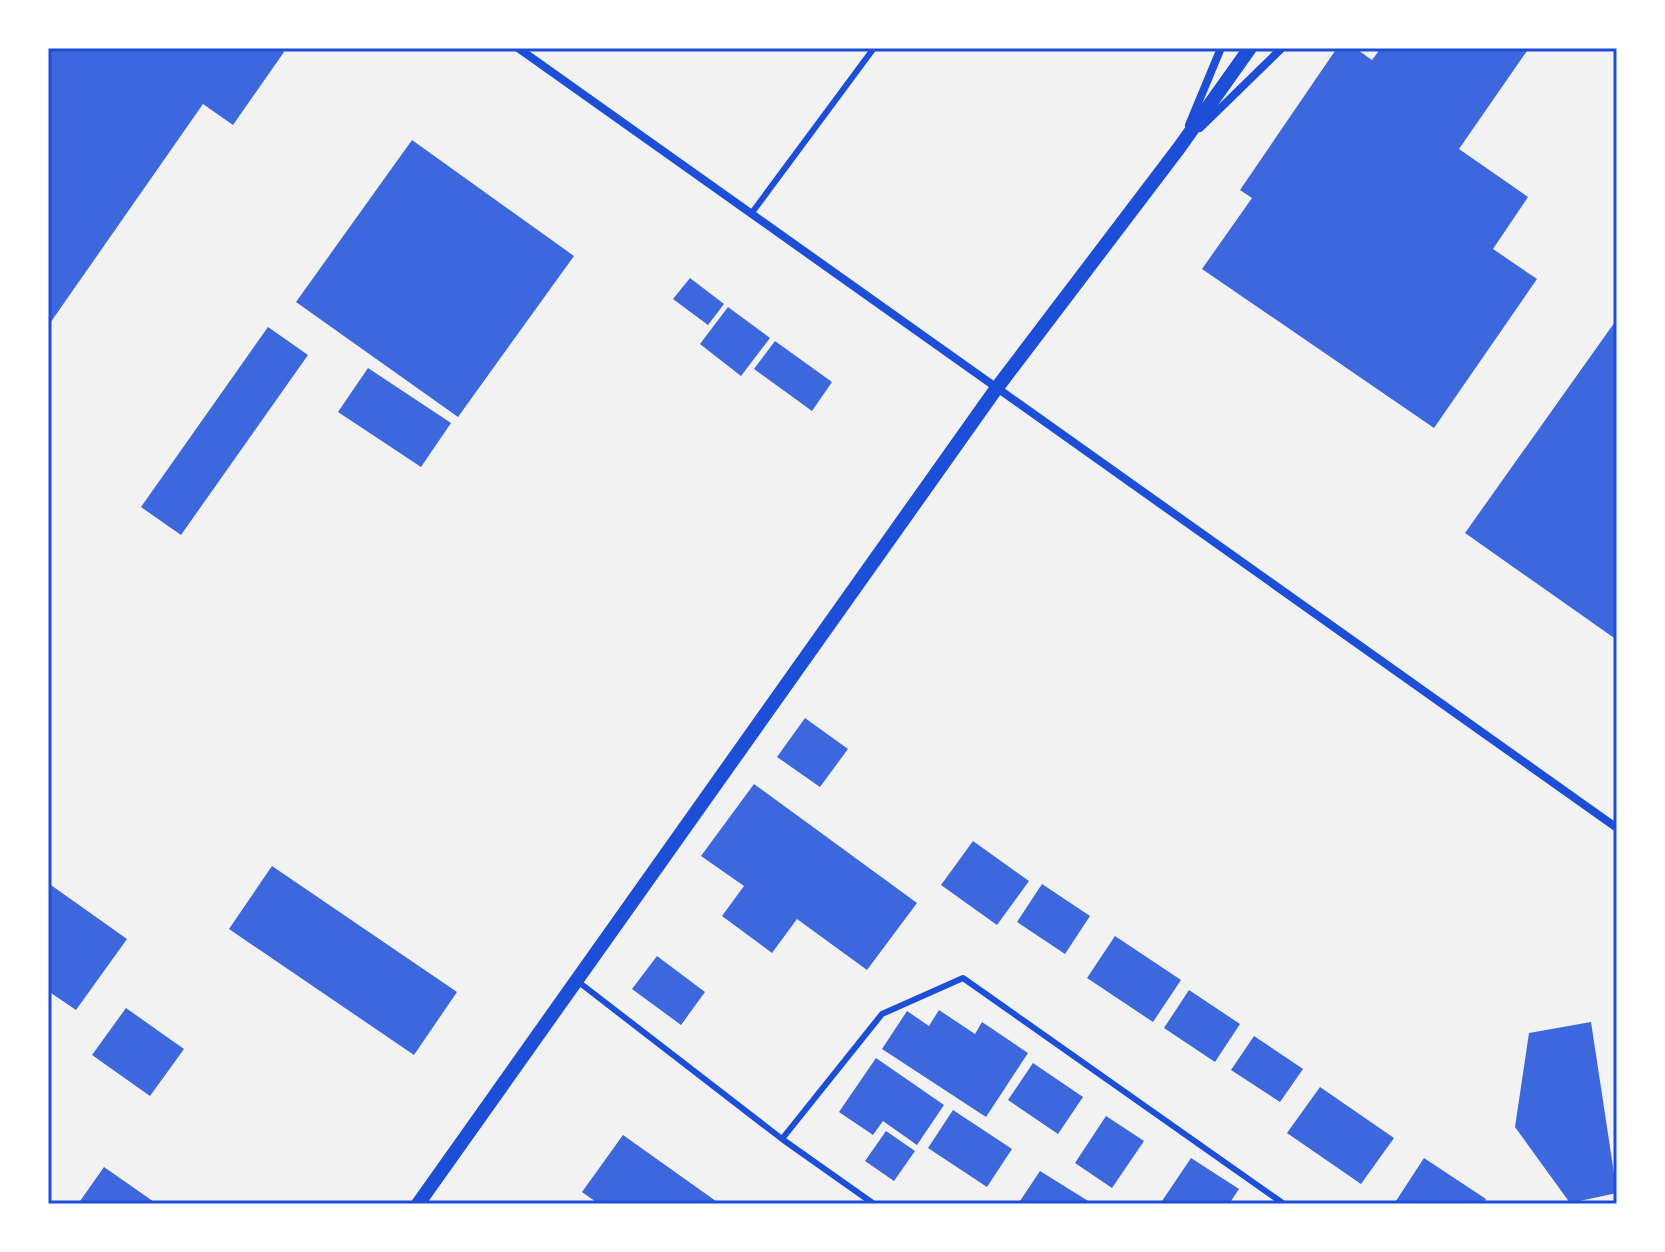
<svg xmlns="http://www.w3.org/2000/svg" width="1665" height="1252" font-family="'Space Grotesk',sans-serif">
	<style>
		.building { fill: #3d67dc }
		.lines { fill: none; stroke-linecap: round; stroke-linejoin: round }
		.service { stroke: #1d4ed8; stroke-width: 6 }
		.minor { stroke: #1d4ed8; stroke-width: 8 }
		.tertiary { stroke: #1d4ed8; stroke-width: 14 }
		.neatline { fill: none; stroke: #1d4ed8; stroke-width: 3 }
	</style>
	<rect width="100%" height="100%" fill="#f2f2f2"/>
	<!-- building -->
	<path class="building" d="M48,48h230l6,4 -51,73 -30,-21 -155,222z
		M1337,48h18l17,12 9,-12h148l-70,101 69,48 -35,52 44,30 -103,149 -232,-159 50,-71 -12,-8z
		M412,140l162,116 -116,161 -162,-115z
		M690,278l34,26 -16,21 -35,-26z
		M728,307l42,31 -29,38 -41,-32z
		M1617,319v321l-152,-107z
		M268,327l40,28 -127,180 -40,-28z
		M775,341l57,41 -20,29 -58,-42z
		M368,368l83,55 -30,44 -83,-55z
		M805,718l43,31 -28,38 -43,-30z
		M754,784l163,119 -50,67 -70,-51 -25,34 -50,-37 22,-30 -43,-30z
		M973,841l56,40 -32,44 -56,-40z
		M272,866l185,126 -43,63 -185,-126z
		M48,883l79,56 -51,71 -28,-19z
		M1042,884l48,32 -25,38 -48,-32z
		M1115,936l66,44 -28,42 -66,-44z
		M657,956l48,36 -24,33 -49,-36z
		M1189,990l51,34 -25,38 -51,-34z
		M126,1008l58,41 -34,47 -58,-41z
		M939,1010l36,24 7,-12 46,31 -42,64 -104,-68 25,-38 22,15z
		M1591,1022l26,171 -47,10 -55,-76 14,-94z
		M1254,1036l49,33 -23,33 -49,-32z
		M876,1058l68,47 -27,40 -34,-24 -10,14 -34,-23z
		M1033,1063l50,34 -25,37 -50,-34z
		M1320,1087l74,51 -33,46 -74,-51z
		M953,1110l59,39 -25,38 -59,-39z
		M1106,1116l38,25 -32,47 -37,-25z
		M886,1131l29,20 -21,30 -29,-20z
		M623,1135l97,69h-121l-17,-12z
		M1191,1158l48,31 -10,15h-69z
		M1424,1158l62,41 -3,5h-89z
		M104,1167l53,37h-79z
		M1040,1171l53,33h-75z"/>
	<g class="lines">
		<!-- service -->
		<path class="service" d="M751,214l123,-166
			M576,980l206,159 92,65
			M782,1139l100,-125 81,-36 321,226"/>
		<!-- minor -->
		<path class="minor" d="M518,48l1099,780
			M1189,125l32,-77
			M1200,128l82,-80"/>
		<!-- tertiary -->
		<path class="tertiary" d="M418,1204l578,-815 183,-241 71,-100"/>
	</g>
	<!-- border -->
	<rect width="1665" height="1252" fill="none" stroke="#ffffff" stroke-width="100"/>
	<rect x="50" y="50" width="1565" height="1152" class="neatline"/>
</svg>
